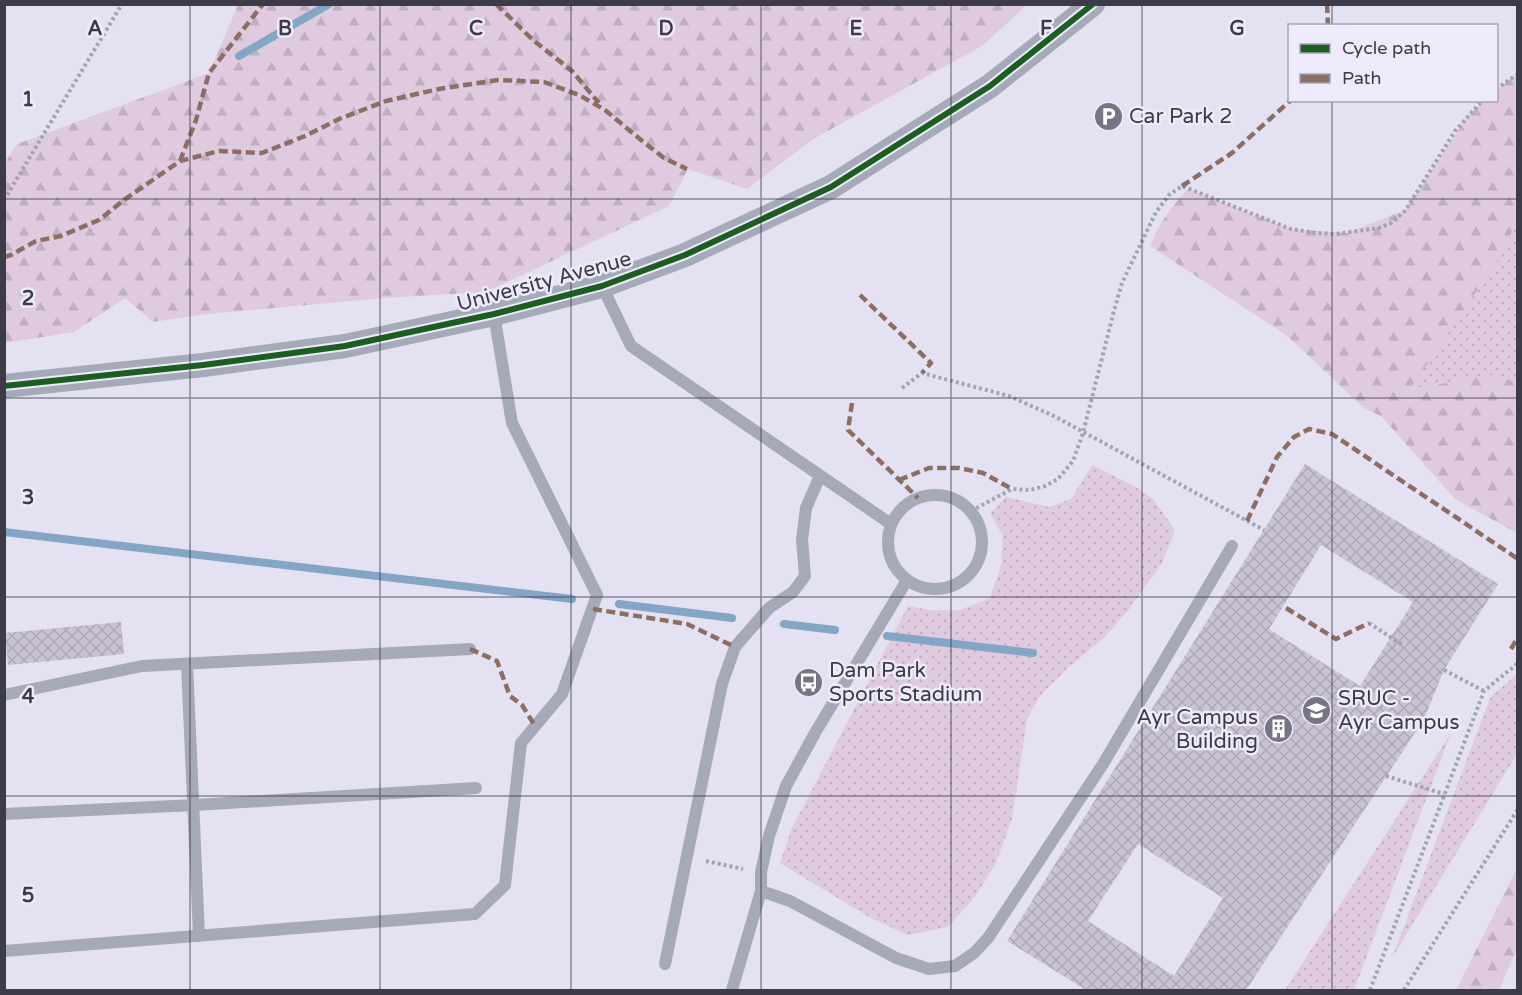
<svg xmlns="http://www.w3.org/2000/svg" width="1522" height="995" font-family="'Varela Round',sans-serif">
	<style>
		.grass { fill: url(#grass-dots) }
		.forest { fill: url(#forest-firs) }
		.lines { fill: none; stroke-linecap: round; stroke-linejoin: round }
		.stream { stroke: #83a6c7; stroke-width: 8 }
		.building { fill: url(#building-cross-hatch); fill-rule: evenodd }
		.path { stroke: #a2a4b1; stroke-width: 4; stroke-dasharray: 3 3; stroke-linecap: butt }
		.lane { stroke: #a5a9b8; stroke-width: 12 }
		.street { stroke: #a5a9b8; stroke-width: 24 }
		.quiet { stroke: #8d6e63; stroke-width: 4.5; stroke-dasharray: 9 4.5; stroke-linecap: butt }
		.cycleway-casing { stroke: #edeafc; stroke-width: 10 }
		.cycleway { stroke: #1b5e20; stroke-width: 6 }
		.grid { fill: none; stroke: #3d3b47; stroke-width: 1.5; stroke-opacity: 0.55 }
		.labels { text-anchor: middle; stroke-width: 5; stroke-linejoin: round; paint-order: stroke }
		.poi-label { font-size: 21px; fill: #3d3b47; stroke: #edeafc; text-anchor: start }
		.street-label { font-size: 21px; fill: #3d3b47; stroke: #edeafc }
		.grid-label { font-size: 20px; text-anchor: middle; font-weight: bold; fill: #3d3b47; stroke: #edeafc; stroke-width: 5; stroke-linejoin: round; paint-order: stroke }
	</style>
	<defs>
		<pattern id="grass-dots" width="8" height="8" patternUnits="userSpaceOnUse" patternTransform="scale(1.5)"><rect width="8" height="8" fill="#dfcadf"/><path d="M2 2h.1M6 6h.1" fill="none" stroke="#c0aec1" stroke-width="1.8" stroke-linecap="round"/></pattern>
		<pattern id="forest-firs" width="22" height="20" patternUnits="userSpaceOnUse" patternTransform="scale(1.5)"><rect width="22" height="20" fill="#dfcadf"/><path d="M5 1l3.5 6h-7zM16 11l3.5 6h-7z" fill="#c0aec1"/></pattern>
		<pattern id="building-cross-hatch" width="8" height="8" patternUnits="userSpaceOnUse" patternTransform="scale(1.5)"><rect width="8" height="8" fill="#cac3d3"/><path d="M0 0l8 8M0 8l8-8" fill="none" stroke="#aea8b6"/></pattern>
	</defs>
	<rect width="100%" height="100%" fill="#e4e2f2"/>
	<!-- grass -->
	<path class="grass" d="M1517,222v161l-24,-8 -84,14 88,-128z
		M1092,465l42,21 19,13 22,31 -13,33 -32,45 -24,28 -37,31 -30,30 -12,22 -15,100 -17,46 -21,33 -26,29 -40,8 -39,-18 -89,-54 12,-35 116,-222 21,4h31l30,-12 11,-32 2,-30 -13,-23 16,-16 43,10 22,-8z
		M1517,674v80l-125,204 98,-260z
		M1451,733l-97,257h-69z"/>
	<!-- forest -->
	<path class="forest" d="M238,5v-1l789,1 -45,41 -167,92 -68,51 -59,-20 -19,37 -183,86 -102,6 -178,16 -53,8 -28,-24 -51,34 -69,11v-180l12,-19 192,-71z
		M1517,74v148l-20,39 -87,128 83,-14 24,8v150l-62,-34 -74,-83 -16,-7 -79,-74 -136,-89c8,-22 22,-40 38,-57l103,40 56,4 58,-23 62,-93 16,-16 13,-1 1,-11z
		M1517,868v81l-18,41h-43z"/>
	<g class="lines">
		<!-- stream -->
		<path class="stream" d="M239,56l90,-52
			M4,532l568,67
			M619,604l113,14
			M784,624l51,6
			M887,636l146,17"/>
	</g>
	<!-- building -->
	<path class="building" d="M1305,464l193,120 -54,86 -20,49 -178,271h-160l-79,-49zM1321,545l92,57 -53,84 -91,-57zM1138,844l85,54 -49,78 -86,-55z
		M121,622l3,32 -116,11 -3,-32z"/>
	<g class="lines">
		<!-- path -->
		<path class="path" d="M1496,89l22,-15
			M4,200l118,-196
			M902,388l20,-15 87,23 45,20 210,114
			M971,511l41,-22 18,1 15,-4 13,-7 15,-18 10,-28 31,-122 8,-28 34,-71 13,-17 13,-9 109,43 25,4 20,1 43,-6 12,-5 14,-12 50,-80 28,-31
			M1369,623l35,23
			M1444,670l40,21
			M1386,776l58,18
			M706,861l37,8
			M1370,990l114,-299 34,-28
			M1404,990l114,-181"/>
		<!-- lane -->
		<path class="lane" d="M602,286l29,60 260,178
			M888 542a47 47 0 1 1 94 0a47 47 0 1 1-94 0Z
			M187,664l12,272
			M4,695l138,-29 328,-17
			M4,814l191,-9 281,-17
			M761,891l29,10 106,57 33,11 26,-3 19,-13 14,-15 115,-174 129,-218
			M4,951l471,-37 30,-29 16,-142 41,-49 35,-99 -85,-172 -18,-109
			M665,964l57,-280 13,-37 34,-39 24,-16 12,-16 -3,-36 4,-32 14,-32
			M732,990l29,-99v-19l8,-36 17,-50 29,-53 92,-153"/>
		<!-- street -->
		<path class="street" d="M4,386l199,-21 142,-19 149,-32 108,-28 83,-31 146,-68 159,-101 103,-82"/>
		<!-- quiet -->
		<path class="quiet" d="M496,4l37,36 39,31 27,32
			M1327,4l1,22
			M180,161l16,-41 13,-47 54,-69
			M1182,186l50,-33 59,-53
			M4,257l7,-2 25,-14 25,-5 38,-16 25,-20 56,-39 39,-10 43,2 43,-17 34,-17 47,-18 53,-12 59,-9 46,2 35,13 26,15 36,30 23,18 23,11
			M860,295l71,68 -9,10
			M852,403l-4,27 70,68
			M899,480l30,-12h30l24,5 29,16
			M1247,521l30,-64 17,-20 15,-8 23,5 186,125
			M1286,608l50,31 33,-16
			M593,609l94,15 48,23
			M470,649l27,12 13,35 12,9 13,21
			M1511,649l7,-12"/>
		<defs>
			<path id="cycleway" d="M4,386l199,-21 142,-19 149,-32 108,-28 83,-31 146,-68 159,-101 103,-82"/>
		</defs>
		<!-- cycleway casing -->
		<use href="#cycleway" class="cycleway-casing"/>
		<!-- cycleway -->
		<use href="#cycleway" class="cycleway"/>
	</g>
	<!-- grid -->
	<path class="grid" d="M190,4v986M380,4v986M571,4v986M761,4v986M951,4v986M1142,4v986M1332,4v22M1332,100v890M4,199h1514M4,398h1514M4,597h1514M4,796h1514"/>
	<!-- icons -->
	<defs>
		<symbol id="parking-disc" viewBox="-11 -11 22 22"><circle r="9.5" fill="#777583" stroke="#edeafc"/><path d="M-3.5-5.5H1a3.5 3.5 0 0 1 0 7H-1V5.5H-3.5ZM-1-3.4V-.6H.8a1.4 1.4 0 0 0 0-2.8Z" fill="#fff"/></symbol>
		<symbol id="bus-disc" viewBox="-11 -11 22 22"><circle r="9.5" fill="#777583" stroke="#edeafc"/><path d="M-5-6H5V4H4V6H2V4H-2V6H-4V4H-5ZM-3.5-4V0h7V-4ZM-3.5 1.2v1.5H-2V1.2ZM2 1.2v1.5H3.5V1.2Z" fill="#fff"/></symbol>
		<symbol id="university-disc" viewBox="-11 -11 22 22"><circle r="9.5" fill="#777583" stroke="#edeafc"/><path d="M0-5L7-2L0 1L-7-2ZM-4 1L0 2.5L4 1V4Q0 6-4 4Z" fill="#fff"/></symbol>
		<symbol id="building-disc" viewBox="-11 -11 22 22"><circle r="9.5" fill="#777583" stroke="#edeafc"/><path d="M-4-6H4V6H1V3H-1V6H-4ZM-2.5-4.3h1.7v1.8h-1.7ZM.8-4.3h1.7v1.8H.8ZM-2.5-1h1.7V.8h-1.7ZM.8-1h1.7V.8H.8Z" fill="#fff"/></symbol>
	</defs>
	<g fill-rule="evenodd">
		<use href="#parking-disc" x="1092" y="100" width="33" height="33"/>
		<use href="#bus-disc" x="792" y="666" width="33" height="33"/>
		<use href="#university-disc" x="1300" y="694" width="33" height="33"/>
		<use href="#building-disc" x="1262" y="712" width="33" height="33"/>
	</g>
	<g class="labels">
		<!-- poi labels -->
		<g class="poi-label">
			<text x="1129" y="123">Car Park 2</text>
			<text x="829" y="677">Dam Park<tspan x="829" dy="24">Sports Stadium</tspan></text>
			<text x="1338" y="705">SRUC -<tspan x="1338" dy="24">Ayr Campus</tspan></text>
			<text x="1258" y="724" text-anchor="end">Ayr Campus<tspan x="1258" dy="24">Building</tspan></text>
		</g>
		<!-- street labels -->
		<g class="street-label">
			<text transform="translate(544 281) rotate(-15)" y="7">University Avenue</text>
		</g>
	</g>
	<g class="grid-label">
		<text x="95" y="35">A</text>
		<text x="285" y="35">B</text>
		<text x="476" y="35">C</text>
		<text x="666" y="35">D</text>
		<text x="856" y="35">E</text>
		<text x="1046" y="35">F</text>
		<text x="1237" y="35">G</text>
		<text x="28" y="106">1</text>
		<text x="28" y="305">2</text>
		<text x="28" y="504">3</text>
		<text x="28" y="703">4</text>
		<text x="28" y="902">5</text>
	</g>
	<!-- border -->
	<rect width="1522" height="995" fill="none" stroke="#3d3b47" stroke-width="12"/>
	<!-- legend -->
	<rect x="1288" y="24" width="210" height="78" fill="#edeafc" stroke="#a7a4b4" stroke-width="1.5"/>
	<rect x="1300" y="44" width="30" height="9" fill="#1b5e20" stroke="#a7a4b4" stroke-width="1.5"/>
	<text x="1342" y="54" font-size="18" fill="#3d3b47">Cycle path</text>
	<rect x="1300" y="74" width="30" height="9" fill="#8d6e63" stroke="#a7a4b4" stroke-width="1.5"/>
	<text x="1342" y="84" font-size="18" fill="#3d3b47">Path</text>
</svg>
